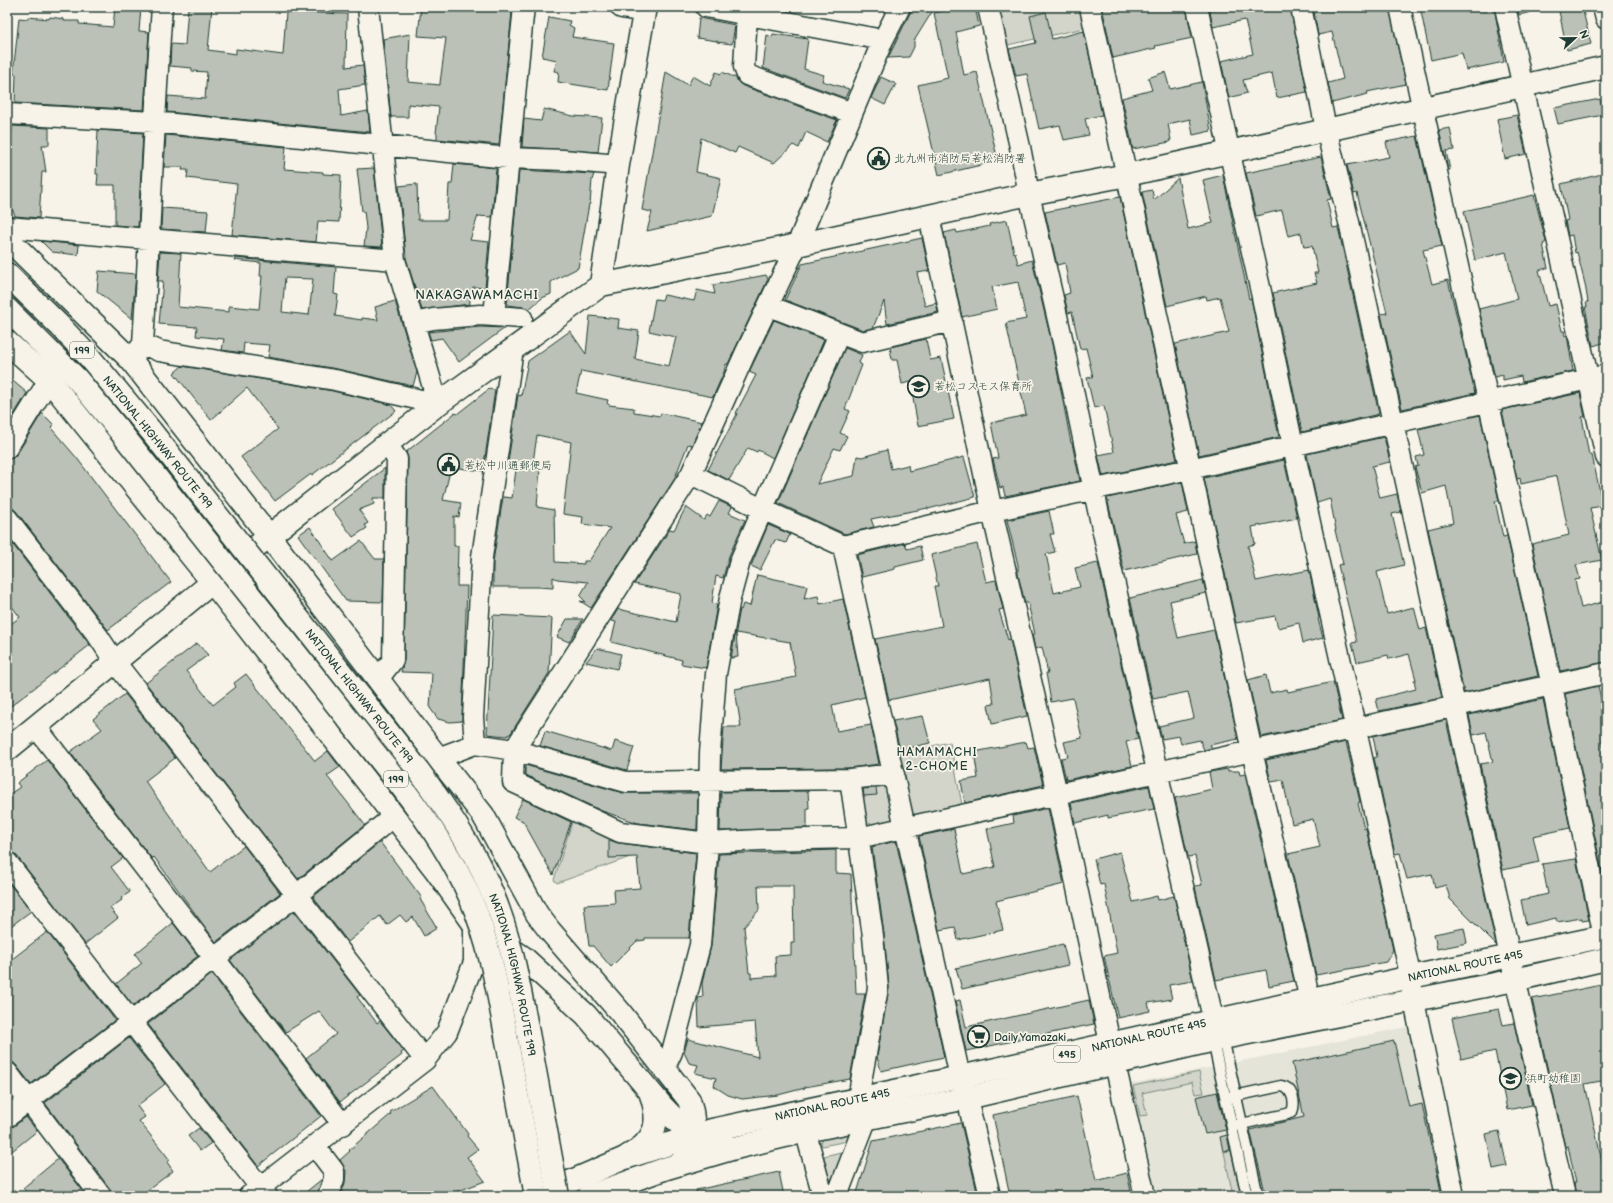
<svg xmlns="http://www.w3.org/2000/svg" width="1613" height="1203" font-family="'Balsamiq Sans','Klee One',sans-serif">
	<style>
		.built { fill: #e5e4d9 }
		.green { fill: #d3d5ca; stroke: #79897f }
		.building { fill: #bbc1b6; stroke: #1f3d34; fill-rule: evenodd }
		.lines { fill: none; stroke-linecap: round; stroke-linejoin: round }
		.lane-casing { stroke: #1f3d34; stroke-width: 13 }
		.street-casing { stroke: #1f3d34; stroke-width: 23 }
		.secondary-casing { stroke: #1f3d34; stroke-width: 25 }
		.highway-casing { stroke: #1f3d34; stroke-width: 25 }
		.lane { stroke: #f7f3e8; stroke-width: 10 }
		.street { stroke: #f7f3e8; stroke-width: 20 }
		.secondary { stroke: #f7f3e8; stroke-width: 22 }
		.highway { stroke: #f7f3e8; stroke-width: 22 }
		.highway-bridge-casing { stroke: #1f3d34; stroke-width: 25; stroke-linecap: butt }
		.highway-bridge { stroke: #f7f3e8; stroke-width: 22 }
		.labels { text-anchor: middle; stroke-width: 3.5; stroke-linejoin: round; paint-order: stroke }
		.shield { fill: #f7f3e8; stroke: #60746a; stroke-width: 1 }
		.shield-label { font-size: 10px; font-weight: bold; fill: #1f3d34 }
		.poi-label { font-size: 11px; fill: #1f3d34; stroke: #f7f3e8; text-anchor: start }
		.street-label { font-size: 11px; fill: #1f3d34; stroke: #f7f3e8 }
		.neighbourhood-label { font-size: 12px; letter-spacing: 1px; fill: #1f3d34; stroke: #f7f3e8 }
		.quarter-label { font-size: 13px; letter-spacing: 1px; fill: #1f3d34; stroke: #f7f3e8 }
	</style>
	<rect width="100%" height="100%" fill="#f7f3e8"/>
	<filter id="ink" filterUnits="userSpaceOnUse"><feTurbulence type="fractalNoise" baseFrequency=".025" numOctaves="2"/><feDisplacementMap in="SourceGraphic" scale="8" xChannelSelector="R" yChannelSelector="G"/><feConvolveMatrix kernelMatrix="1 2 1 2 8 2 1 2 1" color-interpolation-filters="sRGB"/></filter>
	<g filter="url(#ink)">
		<!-- built -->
		<path class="built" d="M1411,1026l38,170h-294l-25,-112z"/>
		<!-- green -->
		<path class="green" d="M995,7h89l5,20 -86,19z
			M950,742l13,68 -52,11 -14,-67z
			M889,782l9,42 -35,7 -6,-46z
			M573,819l60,21v16l-76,27 -3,-3z
			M1199,1072l5,21 -9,1 -3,-12 -50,11 5,22 -7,1 -7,-30z
			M850,1134l-2,7 -26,5 -1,-3 2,-4z
			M845,1151l-9,26 -5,2 -3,-2 -4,-21z
			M1231,1151l10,45h-8l-9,-44z"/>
		<!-- building -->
		<path class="building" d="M115,7h26l-2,24 10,1 -5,78 -129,-7 1,-29h-3l6,-56 9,1v-2l21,2 1,-2 14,2v2h15v3l34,3z
			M188,7h24l-4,43 28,4v-5l47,6 3,-43 61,2 -1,53 17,-2 2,20 -26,4 2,27 27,-5 2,21 -203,-20 1,-16 37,3 2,-27 -15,-1v-3l-22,-2 1,-22 14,1z
			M421,7h47l44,5 -13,133 -62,-6v-6h-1l3,-26 -31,-3v13h-17l-8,-78 27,-5 -2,48 32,3v-2l6,-45 -28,-2z
			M913,7h22l-21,34v6l-5,10 -21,1z
			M961,7h14l4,19 -23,6 8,43 13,-3 21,89 -59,14 -21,-90 30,-7 -14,-65z
			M1102,7h84l6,31 -37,8 1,2 -43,10z
			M1209,7h81l17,85 -30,6 -5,-25 -29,7 4,13 -18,5 -8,-37 32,-7 -8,-34 -32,7z
			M1313,7h76l17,77 -39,8 1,2 -36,9 -4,-20 15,-4 -11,-47 -14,3z
			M1420,7h74l10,55 -38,8 -4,-17 -31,7z
			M1517,7h13l1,5 -12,3z
			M1578,7h4l9,37 -24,6 -8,-39z
			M1046,12l6,27 32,-8 18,84 -17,4 4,16 -25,5 -4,-15 -21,4 -12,-55 -11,2 -7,-27 27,-6 -6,-27z
			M549,17l21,4 -1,4 5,3 -2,9 42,6 -6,47 -50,-8 1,-10 -5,-1 3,-11 -15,-3z
			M699,18l36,7 -3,19 -15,-2v-1l-20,-3z
			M773,34l35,5 -4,30 20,6 -2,6 27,8 -4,9 -82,-30 4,-33 5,2z
			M666,72l22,13 5,-9 17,10 6,-14 5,2 1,-2 14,6 3,5 4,3 94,34 -10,22 -21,-10 -7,16 -6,-3 -19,18 -36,-16 -3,6 -34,-15 -5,34 25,6 -9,38 -65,15 5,-19 -10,-2z
			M1165,72l5,17 32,-7 9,49 -18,4 -3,-16 -22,5 3,16h-2l1,2 -37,7 -11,-51 30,-8 -4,-12z
			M881,77l15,7 -11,21 -14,-7z
			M1600,99l3,16 -45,9 -4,-16z
			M544,109l29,7 29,2 -4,34 -76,-5 2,-28 17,2z
			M1517,115l9,39 -21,5 -8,-40z
			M12,126l37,2v17h-7l4,27h-4l-3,46 -24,-2 -8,-19v-12h2z
			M1450,128l4,22 -8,1 4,19h-2l-9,-40z
			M98,130l45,3 -5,94 -23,-2v-40h-18l1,-11h-2z
			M166,135l120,12 -2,22 39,3v2l18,1 -2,47 -21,-1 -2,21 -84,-7 5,-51 -50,-6 1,-8h-6l1,-3h-19z
			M1417,136l25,110 -19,4 9,34 16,-4 27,113 -73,16 -21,-95 6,-1 -30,-120 -3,1 -7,-29 42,-8 -3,-15z
			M1321,157l10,42 -4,1 6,28 5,-1 41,187 -77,18 -29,-139 44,-10 -3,-10h4l-6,-27 -8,1 -3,-14 -13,3 -6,-26 -26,6 -10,-43z
			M454,164l42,4 -4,49 -14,-1 -8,24 19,2 -4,46 -12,-1v5l-4,-1 1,13 -48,6 -16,-52 -7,-72 18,-2 1,36h29l2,-36h3z
			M374,168l8,79 -18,-1 2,-18 -2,-17h-2l-5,-42z
			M519,170l75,4 -2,6 -2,24h-1l-11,64 -18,9 -9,5v12l-9,4 -13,11 -6,-2 -16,-2z
			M1606,173v169l-13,4 -8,-39h2l-1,-5h2l-3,-18 -8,-32 -2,1 -3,-18 -4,1 -3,-15 3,-1 -7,-36z
			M1223,175l16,77 10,47 2,-1 28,139 -80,18 -24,-111 54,-12 -9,-35 -13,3 -1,-4 -39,10 -25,-114 10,-2 2,10 24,-22 10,51 25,-6 -10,-43z
			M1534,195l12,46 -1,2 -2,1 5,24 -9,2 9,36 8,-2 6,27h2l1,5 2,-1 6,36 -51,11 -1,-6 -18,4v-5l-8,2 -16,-68 38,-10 -11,-47 -31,8 -11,-49z
			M1120,197l57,263 -74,16 -5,-21 16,-3 -10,-46 -10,2 -7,-30 6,-1 -7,-29 -6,1 -8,-37 -4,1 -4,-18 6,-2 -5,-30 -8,2 -12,-53z
			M162,208l46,3 -2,21 -45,-3z
			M1007,220l7,33 1,-1 3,12 14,-4 20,84 19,99h1l8,38 -75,15 -2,-9 -3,1 -7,-29 5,-1 -7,-35 35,-8 -20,-92 20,-4 -8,-37 -26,5 5,22 -35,8 -18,-84 12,-3 1,3 33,-7 -1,-2z
			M922,238l7,33 -12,2 8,33 11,-3 2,9 -51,12 -3,-23 -11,27 -10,2 -78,-30 17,-36z
			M41,241l38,4 -1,10 -26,-3z
			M160,252l21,1 -3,54 51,5v-6l30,3 3,-33h-2l1,-13 -27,-3 1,-2 101,9 -2,27 4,1 -3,21 27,4v-2l16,2 -3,-13 20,-6 22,71 -4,14 -76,-17 -69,-12 2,-12 -26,-2 -1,10 -21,-3 2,-11 -28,-3 1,-9 -38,-3 4,-43h-5zM285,278l28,1 -4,36 -27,-3z
			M99,271l37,3 -4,45 -35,-28z
			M766,275l2,4 -40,85h-2l-2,8 -11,25 -132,-26 -5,22 32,7 -1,3 2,2 25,3v4l26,4 1,-3 41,9 -10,23 -4,-1 -14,36 -83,128 -11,-7 6,1 -6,-6 8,-14 -31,-3 -4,-2v11l-15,-1h-45v-25l10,-65 9,1 5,-35 -9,-1 10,-67 3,1 7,-35 42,-30 16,23 4,-38 29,3 -1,9 21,3 -4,28 34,7 7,-29 -27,-6 6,-32 7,1 2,-5 30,6 3,-11 18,4 -2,-9zM537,435l34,7 -8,72 20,3 -1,7 28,4 -21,33h-5v3l-29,-2 -1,-52 -17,-3 3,-38h-8z
			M774,320l50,20 -51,118 -15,-8 -1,2 -9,-4 -19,32 -21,-10 29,-56 -1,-1 20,-38 -7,-3z
			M480,327l25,1 -46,34 -17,-24 -11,2 -3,-8z
			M926,339l4,21 11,-2 13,61 -36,7 -8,-44 -8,2 -5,-24h-5l-2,-13z
			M845,348l17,7 -3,8 3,2 -17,44 5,2 -10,22 7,3 -7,14 -6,-2 -17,36 37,-8 3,-20 5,1 25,-7 4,19 17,-4 1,6 55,-14 11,40 -47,12v-1l-57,11 3,8 -29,7 -67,-31z
			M182,366l151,25 58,14 5,6 -84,64 -1,-1 -36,27 -34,-44 37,-28 -31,-41 -36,32 -37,-47z
			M7,376l20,17 -20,33z
			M489,389l6,1 -12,81 -32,-4 -8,33 18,3 -2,14 -5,-1v30h4l-1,40h10l-5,135 -12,1 -12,-3 -8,-11 2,-35 -31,-1 3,-12 4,-201 -2,-7 49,-39 2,1z
			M1580,393l5,24h-3l7,38h3l11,51 -13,2 12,52 -26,5 4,14 -5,1 6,28 25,-7v61l-46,9 -28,-127 37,-9 -12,-59 -36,8 -1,-6 -3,1 -15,-69z
			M42,413l12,12 -3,3 25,29 95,125 -63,48 -92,-119 -4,-3 -5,-1v-48l6,-1 4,-4z
			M1480,415l19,86h-4l8,36 4,-1 31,140 -74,17 -36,-164 25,-6 -7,-37 -24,7 -7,-26 3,-1 -2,-9 8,-2 -6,-26z
			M1384,437l6,25 -18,4 8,32 17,-4 4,18 -9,2 12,51 -27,7 10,42 27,-7 6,23 6,-2 16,70 -63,13 -3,-12 40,-10 -2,-9h2l-7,-26 -20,5 -1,-4 -31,7 -5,-19 5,-1 -19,-77 5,-1 -8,-34h1l-6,-31 -13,4 -10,-49z
			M1284,460l13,58 -45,9 3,17 -7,2 8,35 53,-11 10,48 -1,1 5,19 -20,5 -4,-20 -21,5 -3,-12 -39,7 -32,-145z
			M385,468v30h-12l1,6 -15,6 9,13 -3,2 2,3 -14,9 -21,-28z
			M1182,482l6,30 -12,3 8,29 11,-3 2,13 -73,17 -17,-73z
			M719,501l13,6 -3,6 16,7 -16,36 -6,22 -7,-2 -4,27 5,1 -11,64 -25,-4 1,-4 -71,-18 5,-20 -5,-1 7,-12 58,13 5,-28 -47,-10 36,-55 4,1 12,-23 18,13 3,-5 3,2z
			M1049,511l5,23h-4l5,18 -9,2 8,39 26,-6 -5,-19 23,-5 40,176 -12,3 6,24 -66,14 -5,-22 7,-1 -4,-15 18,-4 -9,-40 -22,4 -5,-29h2l-6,-26 -7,2 -3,-15h3l-7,-31h-3l-7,-28v-10l-11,-45z
			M768,525l22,9 -4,9 -11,-3 -15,30 -9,-4z
			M310,527l23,34 28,-20 14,18h9l-1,43 -37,-1 -48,-66z
			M7,537l83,108 -83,64v-82l13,-10 -13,-17z
			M905,543l2,6 13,-3 3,14 -28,7v2l-33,8 -5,-22z
			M977,544l9,38 10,-2 7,29 -4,1 9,30 2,-1 17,77 -35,8 -4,-19 6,-1 -4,-26 -101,22 -14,-61 67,-13 -8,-40h4l-7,-31z
			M757,575l50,11 -3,13 14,-3 2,8 23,-5 22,98 -33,8 5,26 34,-6 8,39 -30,4 -128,1 3,-42h17l-6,-38 61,-12 -6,-35 -54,-9 2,24 -7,1 9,-49 1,1 2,-6 7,2z
			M1203,580l3,13 -36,8 8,37 36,-8 24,109 -28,6 2,3 -8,2 -4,-10 -19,4 -2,-8 -17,3 -3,-13 35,-8 -6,-26 -35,7 -23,-101z
			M493,615l59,3 -3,55 -38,60 -4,3 -20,-2z
			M567,619h16l-14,23 -12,-5z
			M197,643l11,12 -22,16 27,34 23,-18 -2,-4 12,-9 69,87 13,-10 8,11 4,5 -13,9 38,49 -67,54 -152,-196z
			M597,648l24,6 -4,15 -31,-7z
			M1266,675l4,18 17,-4 1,3 45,-10 9,38 -81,17 -13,-57z
			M1598,686l8,34v20h-4l4,20v130l-41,-196z
			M125,694l50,64 -30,23 65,91 34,-26 36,47 -64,49 -62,-85 -2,2 -82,-107 32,-23 -9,-10z
			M1543,699l27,129 -37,8 6,26 -36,8 -23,-106 13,-2 -7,-30 -13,3 -4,-20z
			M923,716l7,27 -30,7 -7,-29z
			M1446,720l50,225 -46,-46 -4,-14 -11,3 -3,-14 -25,5 -7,-26 -5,1 -21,-96 3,-1 -4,-21z
			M545,731l67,20 3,-10 19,6 -7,23 -87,-24z
			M1026,742l2,6 6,-1 9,38 -78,18 -4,-22 17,-3 -4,-26z
			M1346,742l14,60 -2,1 6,26 2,-1 27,122 -7,12 -70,13 -28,-121 32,-7 -7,-28 -21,5 -9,-44 -12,2 -5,-22z
			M47,760l76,98 -12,9 19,25 -9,6 1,2 -12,8 8,10 -33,26 -69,-89 -4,-3 -5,-1v-55l13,-9 -3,-4z
			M525,765l98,28h75l-1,37 -59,-7 -36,-12 -77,-36z
			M1228,769v2h11l1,4 5,-1 49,207 -25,5 -3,-16 -50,10 -20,-89 -1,-5 7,-1 -7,-29 -7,1 -13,-59 37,-9 -3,-17z
			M1149,786l5,23 -46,9v-3l-33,8 -4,-20z
			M876,788l1,7 -13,1 -1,-7z
			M808,791l1,17h-2v20l-87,3 1,-39z
			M523,799l48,23 -18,53 -30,-54 -9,-4z
			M1048,808l16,76 -68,17 7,29 -45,10 -3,-13 -16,3 -20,-94 35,-7 9,45 32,-7 -8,-38 27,-6 -1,-7z
			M609,840l10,3 77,10 -7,85h-44v2l-8,1 -26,26 -18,-21h-4l-5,-41 31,-2 -1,-13 26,-2 -3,-31 -28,1z
			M896,841l48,216 -63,14 -4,-14 12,-70 -5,-53 -12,-87z
			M380,842l42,56 -2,1 17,29 -13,8 -11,-19 -7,5 -6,-7 -13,10 -7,-9 -32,26 -35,-45z
			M836,850v23l15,1 5,120h9l-15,85 -45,8v1l-27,7 -36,4 -14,-4 -14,-9 2,-8 -21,-5 3,-8 -9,-2 -5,-11 4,-13 70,18 -3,-35 -56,5 -1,-28v-1l5,-1 -1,-14 9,-37 8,-92zM758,886h35l1,57h-3v12l-16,1 1,20 -25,2v-5h-2l-5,-46 15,-17z
			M1120,852l13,50 24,-6 1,4 16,-4 19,85 -24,4 3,14 -24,4 2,8 -32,7 -14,-62 13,-3 -13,-69 -4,1 -6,-26z
			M1576,859l13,61 -7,1v-3l-25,4 -1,-4 -30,7 -5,-25 27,-6 -6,-30z
			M7,881l24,30 -24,18z
			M294,911l66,84 -3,2 20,26 3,-2 24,30 -3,2 1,2 -62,47 -34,-44 30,-24 -17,-23 -33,21 -56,-72z
			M173,923l25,33 -65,50 -17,-22 26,-21 -7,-9z
			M1464,928l3,15 -30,6 -3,-15z
			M47,932l68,88 -84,64 -15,-19 -4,-3 -5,-1v-98z
			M1063,944l5,21 -106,24 -6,-21z
			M212,974l109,142 -63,50 -110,-142z
			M1606,984v96l-21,4 21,96v16h-30l-2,-13h2l-8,-37 -3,1 -33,-148z
			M960,1000l6,27 123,-27 5,24 -128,27 -11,-50z
			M1499,1009l4,16 11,-2 18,82 -25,5 -12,-59 -34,8 -9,-41z
			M129,1038l36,46 -28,22 8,11 -6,4 31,39 -3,2 6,9 -33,25h-28l-2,-7 -65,-86z
			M1394,1041l15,66 13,-3 20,92h-176l-16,-66 54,-13 -12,-54z
			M433,1086l35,48 -1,2 11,13 -11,8 18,24 -40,15h-105l5,-13 1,-12 -6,-11 10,-9 -1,-1 42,-36 -1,-2z
			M1217,1092l9,38 -21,4 -9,-37z
			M1077,1096l19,85 31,-8 5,23h-122l-17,-81z
			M26,1117l11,14 -30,24v-27l7,-2z
			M961,1123l17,73h-122l17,-55z
			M199,1128l12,15 -11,8 -12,-15z
			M1499,1131l8,35 -14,3 -7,-35z
			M1227,1135l3,15 -7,1 -3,-14z
			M58,1159l29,37h-57l-7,-8z
			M779,1172l5,24h-88v-6z
			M322,1179l-5,17h-16z"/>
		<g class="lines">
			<defs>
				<path id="lane" d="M1223,1038l35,158
					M1213,1041l34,155
					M1230,1097l51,-11c11,1 15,16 11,26l-5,2 -50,11"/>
				<path id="street" d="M706,7l177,33
					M900,7l-17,33 -86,205 -52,109 -54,120 -177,276 -1,32 107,50 88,11 51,-3 99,-2 748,-165
					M988,7l32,140 9,47 34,148 35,168 119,526
					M1090,7l162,744 58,249
					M1197,7l64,285 32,154 115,519 6,36 40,195
					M1301,7l25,122 23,93 161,734 55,240
					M1400,7l152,679 52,251
					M1505,7l101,450
					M1603,7l3,12
					M747,14l-3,53 3,8 105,38
					M7,114l147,8 354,36 55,2 55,5
					M929,216l63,295 65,283 50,235 38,167
					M7,227l388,33
					M769,306l93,36 90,-21
					M494,316c10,-103 19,-206 30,-309
					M414,323l19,-4 47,-4 42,3
					M143,344c7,-113 11,-225 19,-337
					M131,360l12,-16 16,7 176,29 103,24 -43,-144 -27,-253
					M7,448l42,-68
					M691,474l71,35 81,37 149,-35 198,-42 416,-94
					M7,518l91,118 17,26 310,398
					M843,546l117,531 7,21 23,98
					M378,679l15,-19 4,-201 -10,-15
					M36,727l307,398
					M475,744l-2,-27 9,-160 31,-208
					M438,758l37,-14 39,6 112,32 224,-3 44,-5
					M850,779l23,157 5,52 -20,110
					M7,862l260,334
					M664,1069l8,-17 28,-107 8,-102 2,-90 6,-79 14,-76 10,-37 99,-227
					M7,1072l94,124
					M801,1115l22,81
					M7,1117l291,-223 96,-78
					M315,1146l19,25v8l-6,17
					M249,1196l176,-136 22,-28 27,-70v-38
					M837,1196l29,-76"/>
				<path id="secondary" d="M622,7l22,4
					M7,238l124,122 138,176 169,222 45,57 54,99 13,17 70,81 69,88c6,18 6,36 -5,52
					M601,285l17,-120 27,-158
					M7,342l42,38 164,203 222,286 39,55 49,33 63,58 77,92 29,30 12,8 14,3h17
					M7,750l262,-214 169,-132 163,-119 196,-40 232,-51 98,-19 479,-108
					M628,1156c29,-16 33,-34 22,-64"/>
				<g id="highway">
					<path d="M7,274l53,52 31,33 60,72"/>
					<path d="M7,309l70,70 42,51"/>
					<path id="s1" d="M539,1195l86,-37 87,-28 248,-53 451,-100 195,-41"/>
					<path d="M589,1196l78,-28 68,-20 71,-17 161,-33 256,-60 292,-58 91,-21"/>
				</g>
			</defs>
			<!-- lane casing -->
			<use href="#lane" class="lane-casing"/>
			<!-- street casing -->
			<use href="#street" class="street-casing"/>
			<!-- secondary casing -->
			<use href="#secondary" class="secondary-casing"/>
			<!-- highway casing -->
			<use href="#highway" class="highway-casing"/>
			<!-- lane -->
			<use href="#lane" class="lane"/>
			<!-- street -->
			<use href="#street" class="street"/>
			<!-- secondary -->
			<use href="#secondary" class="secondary"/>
			<!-- highway -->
			<use href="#highway" class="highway"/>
			<defs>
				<g id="highway-bridge">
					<path d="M119,430l282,356c27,35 51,71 69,111 20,46 28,95 37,144 10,52 19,103 29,155"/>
					<path id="s2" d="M151,431l267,339c27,37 53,74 71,116 22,48 30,100 40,152 10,53 19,105 29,158"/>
				</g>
			</defs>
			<!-- highway-bridge casing -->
			<use href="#highway-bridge" class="highway-bridge-casing"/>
			<!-- highway-bridge -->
			<use href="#highway-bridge" class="highway-bridge"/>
		</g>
	</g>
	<!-- icons -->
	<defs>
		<symbol id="civic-ring" viewBox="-11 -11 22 22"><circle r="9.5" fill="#f7f3e8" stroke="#1f3d34" stroke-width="1.5"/><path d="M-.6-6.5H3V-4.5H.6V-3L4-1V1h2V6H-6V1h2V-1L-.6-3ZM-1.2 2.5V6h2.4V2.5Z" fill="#1f3d34"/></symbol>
		<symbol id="school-ring" viewBox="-11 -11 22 22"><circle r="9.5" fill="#f7f3e8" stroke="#1f3d34" stroke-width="1.5"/><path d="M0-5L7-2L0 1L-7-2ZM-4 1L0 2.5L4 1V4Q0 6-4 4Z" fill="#1f3d34"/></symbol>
		<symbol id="supermarket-ring" viewBox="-11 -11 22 22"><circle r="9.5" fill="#f7f3e8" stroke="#1f3d34" stroke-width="1.5"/><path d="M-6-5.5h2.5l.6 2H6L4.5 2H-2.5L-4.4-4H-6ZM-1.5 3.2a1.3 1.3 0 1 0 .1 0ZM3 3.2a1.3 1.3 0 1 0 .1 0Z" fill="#1f3d34"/></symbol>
	</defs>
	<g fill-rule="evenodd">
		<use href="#civic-ring" x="866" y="146" width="25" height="25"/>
		<use href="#school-ring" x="906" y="374" width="25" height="25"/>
		<use href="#civic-ring" x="436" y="452" width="25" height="25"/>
		<use href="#supermarket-ring" x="966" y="1024" width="25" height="25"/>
		<use href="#school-ring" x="1498" y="1066" width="25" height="25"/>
	</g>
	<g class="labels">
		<!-- shield labels -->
		<g class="shield">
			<rect x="70" y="342" width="24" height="16" rx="3"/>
			<rect x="384" y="771" width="24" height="16" rx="3"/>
			<rect x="1054" y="1046" width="26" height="16" rx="3"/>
		</g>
		<g class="shield-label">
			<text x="82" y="354">199</text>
			<text x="396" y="783">199</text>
			<text x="1067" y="1058">495</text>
		</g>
		<!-- poi labels -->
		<g class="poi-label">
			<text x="894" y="162">北九州市消防局若松消防署</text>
			<text x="934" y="390">若松コスモス保育所</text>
			<text x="464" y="469">若松中川通郵便局</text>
			<text x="994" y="1041">Daily Yamazaki</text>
			<text x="1526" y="1082">浜町幼稚園</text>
		</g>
		<!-- street labels -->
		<g class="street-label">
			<text transform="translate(158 442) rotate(51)" y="4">NATIONAL HIGHWAY ROUTE 199</text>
			<text dy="4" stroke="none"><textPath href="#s2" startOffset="337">NATIONAL HIGHWAY ROUTE 199</textPath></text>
			<text dy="4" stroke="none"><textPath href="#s1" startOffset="956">NATIONAL ROUTE 495</textPath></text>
			<text dy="4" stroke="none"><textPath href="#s2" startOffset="660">NATIONAL HIGHWAY ROUTE 199</textPath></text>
			<text dy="4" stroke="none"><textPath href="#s1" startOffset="632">NATIONAL ROUTE 495</textPath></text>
			<text dy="4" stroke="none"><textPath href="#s1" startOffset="308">NATIONAL ROUTE 495</textPath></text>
		</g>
		<!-- neighbourhood labels -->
		<g class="neighbourhood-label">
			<text x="937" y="756">HAMAMACHI<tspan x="937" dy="14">2-CHOME</tspan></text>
		</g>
		<!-- quarter labels -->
		<g class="quarter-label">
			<text x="477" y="299">NAKAGAWAMACHI</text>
		</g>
	</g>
	<!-- margin -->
	<rect width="1613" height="1203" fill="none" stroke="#f7f3e8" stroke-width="24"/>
	<rect x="12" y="12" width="1589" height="1179" fill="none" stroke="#1f3d34" stroke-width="1.5" filter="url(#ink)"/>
	<!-- north arrow -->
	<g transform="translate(1575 38) rotate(68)" stroke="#f7f3e8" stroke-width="3" paint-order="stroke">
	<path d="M0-3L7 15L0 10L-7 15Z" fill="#1f3d34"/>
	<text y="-6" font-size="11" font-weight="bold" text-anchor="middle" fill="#1f3d34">N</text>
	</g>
</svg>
